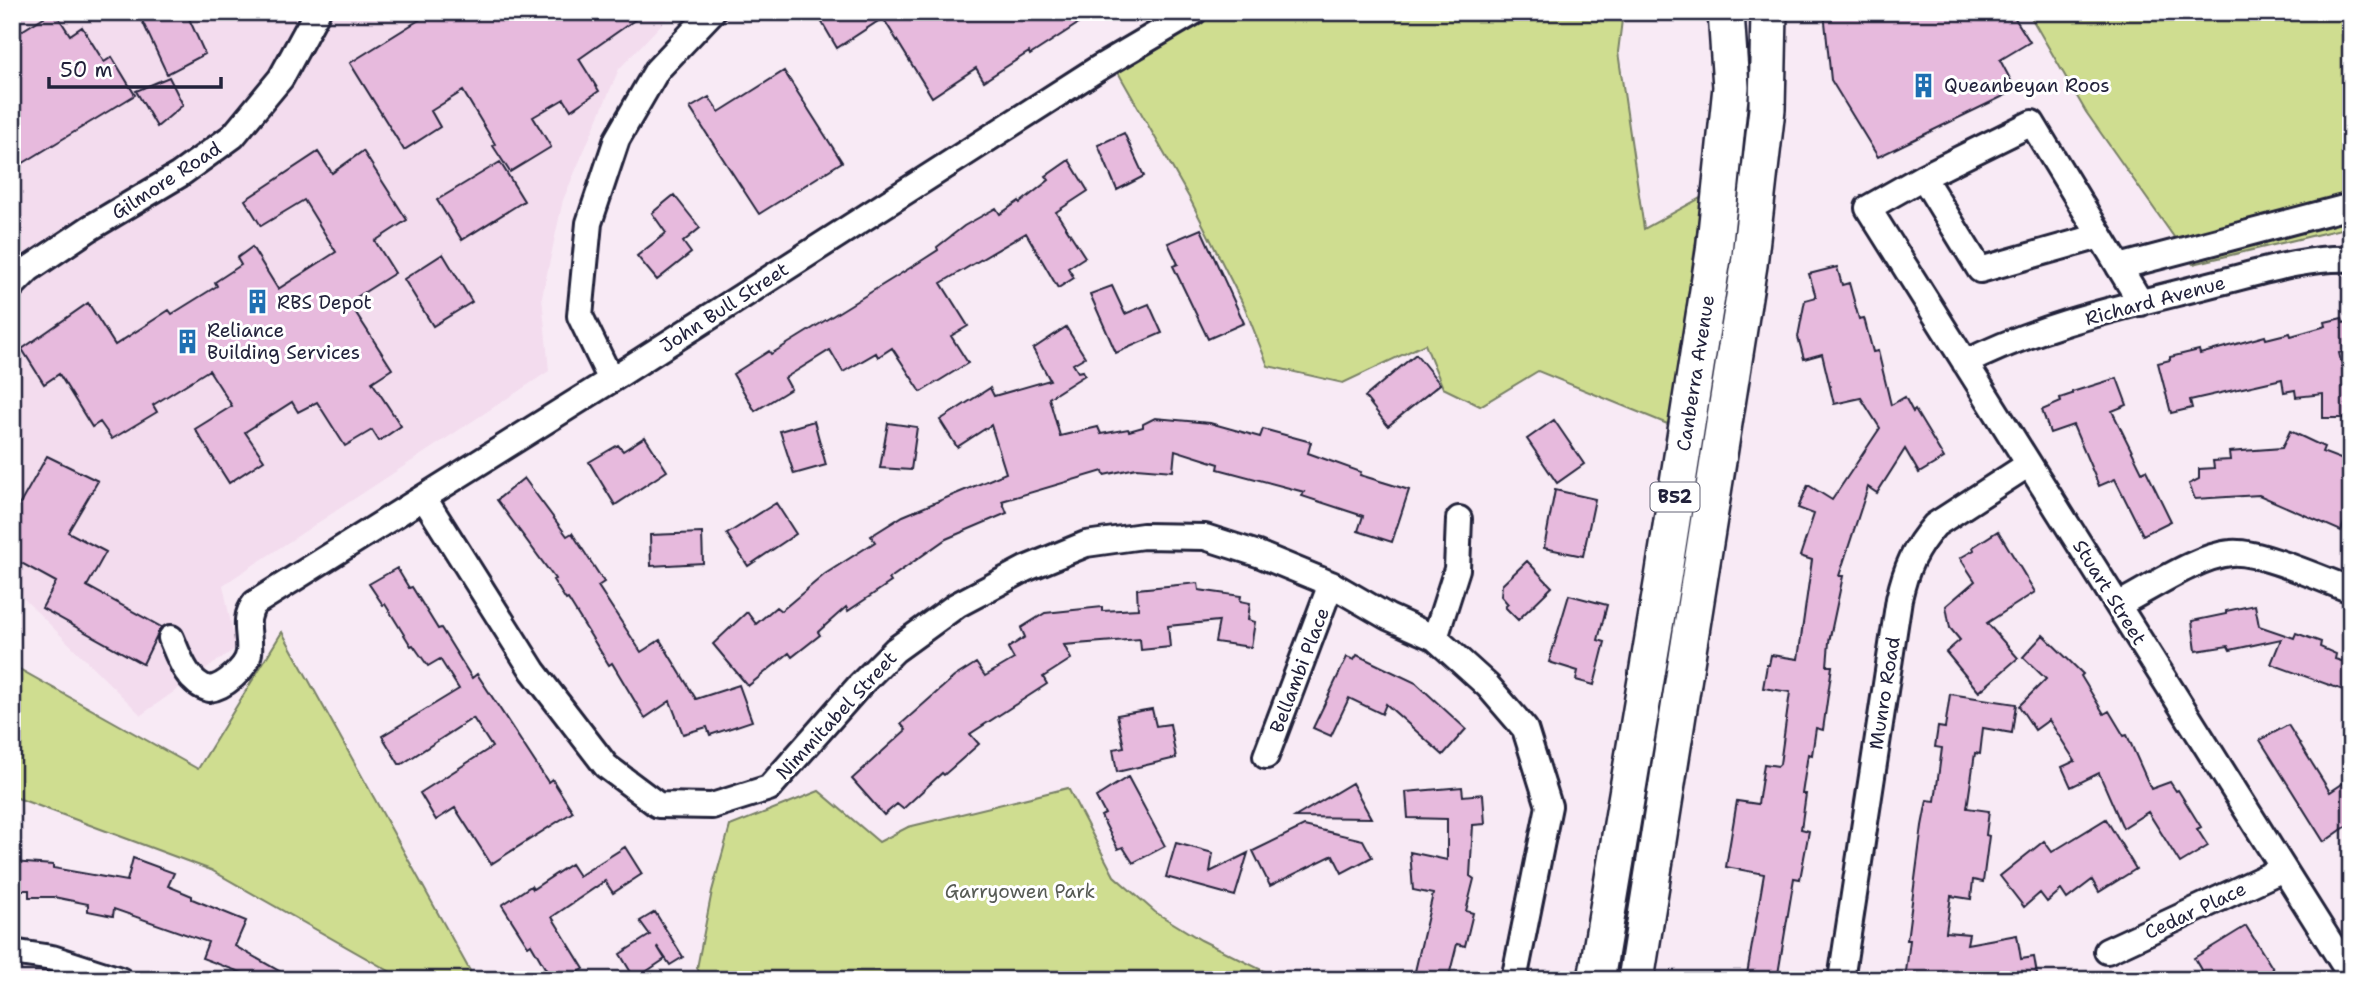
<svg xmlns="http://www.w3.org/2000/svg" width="2363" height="992" font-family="'Shantell Sans',sans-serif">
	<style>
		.built { fill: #f3dcee }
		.green { fill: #cfdd90; stroke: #788066; stroke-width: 2 }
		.building { fill: #e7badd; stroke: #22223b; stroke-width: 2 }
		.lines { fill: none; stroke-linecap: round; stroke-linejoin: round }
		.minor-casing { stroke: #22223b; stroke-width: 30 }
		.highway-casing { stroke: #22223b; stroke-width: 40 }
		.minor { stroke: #fff; stroke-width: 24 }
		.highway { stroke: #fff; stroke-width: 35 }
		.labels { text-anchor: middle; stroke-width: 6; stroke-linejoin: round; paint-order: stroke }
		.shield { fill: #fff; stroke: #646476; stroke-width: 2 }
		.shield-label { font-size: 18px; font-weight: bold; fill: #22223b }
		.poi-label { font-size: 19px; fill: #22223b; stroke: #fff; text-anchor: start }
		.street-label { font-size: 19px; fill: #22223b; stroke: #fff }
		.park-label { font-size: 19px; fill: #565a54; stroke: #fff }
	</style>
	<rect width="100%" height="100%" fill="#f8eaf5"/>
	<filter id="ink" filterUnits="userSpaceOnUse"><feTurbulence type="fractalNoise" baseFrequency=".0143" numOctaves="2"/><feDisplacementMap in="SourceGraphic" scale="14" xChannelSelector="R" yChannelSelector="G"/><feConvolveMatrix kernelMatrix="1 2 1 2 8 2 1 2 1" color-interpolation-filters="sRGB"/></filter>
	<g filter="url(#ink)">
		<!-- built -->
		<path class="built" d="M12,12h661l-54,57 -56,131 -21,97 7,74 -326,214 13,63 -95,67 -129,-128z"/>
		<!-- green -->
		<path class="green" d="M1220,12h403l-5,40 26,177 58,-32 -32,228 -132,-54 -58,35 -37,-18 -18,-44 -82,39 -75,-17 -23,-58 -55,-109 -75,-132z
			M2028,12h323v216h-6l-152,36 -107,-152z
			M282,632l193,348h-70l-194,-110 -199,-74v-131l186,104z
			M1068,788l46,88 41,36 46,28 81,40h-578l-7,-12 15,-77 18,-65 89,-35 60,51 29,-15z"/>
		<!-- building -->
		<path class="building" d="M52,12h3l15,23 12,-8 22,35 8,-5 23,38 -115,70 -8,-12v-116z
			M138,12h48l19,42 -38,20z
			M432,12h214l-67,47 20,32 -28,19 -7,-11 -31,18 18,30 -41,25 -17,-26 2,-2 -32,-53 -32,20 9,16 -36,23 -54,-87z
			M816,12h280l-66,43 -1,-3 -45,29 -8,-13 -44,29 -49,-79 -46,30z
			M1824,12h187l19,30 -30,18 16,30 -138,67 -47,-77z
			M784,71l58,91 -83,52 -69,-106 19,-11 10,15z
			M169,77l14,28 -26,22 -21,-36z
			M1124,133l20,43 -27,14 -19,-45z
			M363,151l44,69 -32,21 20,32 -46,29 43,67 -20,13 29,44 -22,15 -7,-11 -27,16 -28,-44 -19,10 -6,-10 -47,30 19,28 -35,23 -34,-54 37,-23 -23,-36 -56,35 4,7 -45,27 -12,-17 -8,5 -33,-53 -15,10 -22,-35 66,-46 27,42 54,-35 3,4 45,-28 -2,-4 26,-17 -4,-7 15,-11 26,42 58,-37 -32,-52 -43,26 -16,-26 73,-48 14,21z
			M1069,160l19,31 -32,21 29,45 -17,11 6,10 -16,10 -32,-55 -85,50 27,43 -17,10 17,27 -47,29 -29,-44 -14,9 -2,-4 -33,19 -13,-22 -45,28 6,11 -36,22 -22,-37 36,-23 2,3 147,-91 20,-13 -1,-3 27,-21 32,-18 4,6 19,-13 1,2 29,-23 -3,-4z
			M500,162l24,39 -62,39 -25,-40z
			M674,195l26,33 -17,14 8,11 -34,27 -20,-24 29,-23 -14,-20z
			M1201,229l43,94 -36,16 -35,-73 5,-2 -10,-21z
			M443,254l29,48 -39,24 -29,-47z
			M1837,267l5,18 7,-2 10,36 5,-1 9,34 5,-1 13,54 14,-8 8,15 2,-2 29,48 -25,15 -14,-24 -28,44 -9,-6 -29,89h4l-14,66 -2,24h5l-9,64 -7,-2 -4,27 -4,-1 -6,40h4l-5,35 8,2 -9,48 -6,-1 -17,102h-31l18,-106 -38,-7 11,-66 21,3 6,-40 14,2 2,-2 10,-72 -27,-4 4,-23h2l2,-10 27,4 14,-99 -12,-4 14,-42 -16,-6 10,-23 24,15 48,-72 -19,-30 -27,6 -12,-50 -18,5 -6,-22 7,-37 11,-3 -7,-23z
			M1112,286l13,28 24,-10 13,29 -46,20 -26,-59z
			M2342,318l1,5 8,-2v29l-12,3 12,49v16h-28v-24l-27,3 -1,-7 -11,2 -2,-13 -92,21 2,8 -21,5 -13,-50 12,-3v-3l29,-7 1,4 65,-18 1,3 24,-6 1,3 35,-10 -1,-4z
			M1066,327l19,30 -12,7 5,8 5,-1 2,4 -36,23 11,38 38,-9 3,7 27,-5 1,2 14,-4v-3l12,-6 55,5 50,14 3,-8 48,13 -3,11 53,19 -1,3 49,15 -17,52 -34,-11 5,-15 -61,-20 2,-4 -86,-23 1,-5 -44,-14 -2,21 -37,-3 -32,7 -1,-4 -101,30 5,12 -61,26 -57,40 2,3 -43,29 -2,-4 -28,25 2,3 -28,22 -3,-4 -41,33 -35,-42 34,-32 9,12 20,-17 5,4 44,-37 50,-32 -4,-6 32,-20 103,-43 -15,-48 -34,22 -17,-27 50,-32 4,8 56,-16 -17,-31z
			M1416,354l24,30 -52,42 -23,-29z
			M2117,378l10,27 -15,6 30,61 4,-2 25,51 -28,14 -28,-56 -16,7 -26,-61 -23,8 -8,-23 19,-8 -1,-4 12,-4v-2z
			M1554,420l30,44 -27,19 -30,-44z
			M814,421l12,44 -32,9 -14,-43z
			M888,423l29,4 -6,43 -31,-2z
			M2290,431l34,16 -2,5 29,11v41l-10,27 -82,-36 -64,4 -6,-15 10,-5v-10l15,-1 -1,-7 17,-1 -1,-8 53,-4z
			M645,437l22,34 -52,34 -26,-43 29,-17 5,6z
			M47,456l51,25 -30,51 38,20 -19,34 74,41 -18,37 -101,-56 14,-26 -44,-24v-40z
			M524,478l43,58 5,-3 32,49 -6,4 43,66 19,-12 36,59 43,-14 13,36 -42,14 -3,-8 -24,7 -13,-33 -25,17 -33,-55 -3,2 -41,-66 -2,1 -13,-20 2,-1 -58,-79z
			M1555,490l40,9 -12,57 -39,-8z
			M776,503l20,31 -48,32 -21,-32z
			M1998,531l37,61 -48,31 31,35 -39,34 -33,-40 14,-12 -10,-12 -4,-22 29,-25 -15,-23 14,-8 -1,-3z
			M702,533l1,30 -52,3 -1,-31z
			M1527,561l25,26 -34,33 -13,-13 3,-3 -7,-8 1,-11z
			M397,568l12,20 3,-1 26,42 3,-1 31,50 5,-4 71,108 4,-3 21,33 -82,52 -36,-56 -19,12 -16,-27 72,-46 -19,-29 -71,46h-3l-17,-28 77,-47 -19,-30 -12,7 -15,-21 -2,1 -26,-42 -2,1 -14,-21z
			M1198,583l1,7 42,6 -1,5 10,2 -2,17 7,2 -4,25 -36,-5 4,-21 -51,5 2,21 -29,3 -1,-11 -76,6 7,14 -28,18 4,7 -77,50 9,10 -35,31 -2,-2 -39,36 -6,-5 -13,11 -32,-36 54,-49 -5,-6 53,-47 22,-14 9,13 29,-17 -6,-11 17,-11 -4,-9 24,-15 57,-6v4l36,-2 -1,-20z
			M1569,595l38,10 -9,35 7,2 -11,43 -18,-5 2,-9 -29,-9z
			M2255,605l4,21 35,12 2,-5 25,9 -1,5 16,7 -1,5 16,5 -8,26 -72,-26 10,-25 -51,11 -2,-4 -32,5 -4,-30 34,-7v-3z
			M2043,635l40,39 -2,2 23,38 5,-3 15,25 3,-1 24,54 19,-7 6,9 2,-1 23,37 -4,2 11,17 -28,17 -32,-51 -25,16 -24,-55 -28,14 -9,-20 13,-6 -26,-41 -14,10 -16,-24 27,-27 -23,-22z
			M1357,655l59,28 50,46 -23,26 -57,-51 -4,10 -33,-16 -18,38 -18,-8 34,-71 7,3z
			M1950,694l66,10 -4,29 -29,-5 -3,26 -5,-1 -8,55 22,3 -3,24 3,1 -6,46 -10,-2 -2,19 -20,-3 -5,36 23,2 -2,10 50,-9 4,24 13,-2 4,23h-133l5,-40h-3l15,-114 5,-26 8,1 7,-53 -7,-1 3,-20 7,1z
			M1152,709l4,17 14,-2 6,34 -59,14 -4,-23 11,-2 -7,-32z
			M2288,725l42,67 21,-14v45l-27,19 -64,-102z
			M1128,777l37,69 -32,17 -10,-16 -5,2 -17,-33 4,-2 -9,-17z
			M1352,783l19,35 -76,-1z
			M1462,787l1,9 20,-2 2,30 -12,1 -3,51 4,3 -8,32 7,2 -8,33 -8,-2 -9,36h-35l20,-86 -20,-4 -3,-38 37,8v-41l-39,-1 -2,-26z
			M2106,819l30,50 -37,23 -7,-12 -25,19 -6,-9 -14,12 -7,-9 -16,14 -24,-31 44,-35 8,11z
			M1304,826l59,14 9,17 -30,16 -9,-18 -63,31 -17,-35z
			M1176,843l37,10 -3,19 38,-19 -13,43 -69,-19z
			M625,847l17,27 -29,19 -8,-12 -53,36 32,52 -7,4 5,7h-30l-21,-36 -3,2 -26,-41 29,-19 2,3 38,-25 8,12z
			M133,858l41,15 -6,13 24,10v3l54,22 -11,25 60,34h-49l2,-5 -46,-17 6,-16 -94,-33 -1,7 -25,-5v-7l-34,-7h-25v-7h-17v-28l41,3v3l74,13z
			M655,912l28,45 -13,8 -13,-19 8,13 -30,20 -15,-25 30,-19 -10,-14z
			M2246,926l34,54h-47l-4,-7 -11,7h-11l-13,-22z"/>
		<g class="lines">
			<defs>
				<path id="minor" d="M1923,177l-55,31 483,768
					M2100,236l-120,34 -57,-93 109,-54 109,180
					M2119,267l232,-61
					M12,286l17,-17 61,-41 89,-53 54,-39 48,-58 36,-66
					M1965,363c76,-39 162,-57 244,-78 46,-11 94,-28 142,-26
					M611,380l-31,-64 9,-93 28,-84 40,-69 55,-58
					M424,498l109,173 73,95 52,39 54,1 57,-18 90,-102 36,-36 62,-45 68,-36 61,-25 57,-8 62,1 53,17 73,30 57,33 47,21 53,48 37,43 24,77 -35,174
					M2118,605c31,-16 79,-49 113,-52 26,-3 93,27 120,37
					M171,638c8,19 16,45 38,51 14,-1 38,-21 40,-36 2,-18 -7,-34 6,-50l356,-223 486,-311 97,-57
					M1435,638l22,-69 2,-50
					M1266,756l65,-172
					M2107,951l176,-82
					M12,952l40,6 68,22
					M1841,980l58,-381c7,-31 15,-50 36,-74l94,-61"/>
				<path id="highway" d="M1596,980l67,-402 51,-326 17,-165 -5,-75
					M1636,980l113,-715 18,-156 2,-97"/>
			</defs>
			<!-- minor casing -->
			<use href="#minor" class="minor-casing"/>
			<!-- highway casing -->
			<use href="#highway" class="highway-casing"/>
			<!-- minor -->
			<use href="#minor" class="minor"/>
			<!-- highway -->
			<use href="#highway" class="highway"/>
		</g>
	</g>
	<!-- icons -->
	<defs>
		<symbol id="building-bare" viewBox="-9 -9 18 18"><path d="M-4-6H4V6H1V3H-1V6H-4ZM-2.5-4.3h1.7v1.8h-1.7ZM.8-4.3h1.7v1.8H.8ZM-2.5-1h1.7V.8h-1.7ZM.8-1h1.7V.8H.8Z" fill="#1f6fb2" stroke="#fff" stroke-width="2.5" paint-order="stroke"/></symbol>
	</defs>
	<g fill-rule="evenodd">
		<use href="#building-bare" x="1906" y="68" width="35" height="35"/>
		<use href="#building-bare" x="240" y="284" width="35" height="35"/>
		<use href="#building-bare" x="170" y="324" width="35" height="35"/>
	</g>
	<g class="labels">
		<!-- shield labels -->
		<rect class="shield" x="1650.5" y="482.5" width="49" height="29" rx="5"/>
		<g class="shield-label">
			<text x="1675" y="503">B52</text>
		</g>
		<!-- poi labels -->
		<g class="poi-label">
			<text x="1944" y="92">Queanbeyan Roos</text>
			<text x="277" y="309">RBS Depot</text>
			<text x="207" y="337">Reliance<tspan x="207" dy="22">Building Services</tspan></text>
		</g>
		<!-- street labels -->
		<g class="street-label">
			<text transform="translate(166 180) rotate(-33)" y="7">Gilmore Road</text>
			<text transform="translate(2155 300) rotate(-15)" y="7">Richard Avenue</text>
			<text transform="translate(724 307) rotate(-33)" y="7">John Bull Street</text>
			<text transform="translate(1695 373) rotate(-81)" y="7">Canberra Avenue</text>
			<text transform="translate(2110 592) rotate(58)" y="7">Stuart Street</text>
			<text transform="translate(1299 670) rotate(-69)" y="7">Bellambi Place</text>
			<text transform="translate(1884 693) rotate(-81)" y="7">Munro Road</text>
			<text transform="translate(836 715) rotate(-47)" y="7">Nimmitabel Street</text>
			<text transform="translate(2195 910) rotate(-25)" y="7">Cedar Place</text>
		</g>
		<!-- park labels -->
		<g class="park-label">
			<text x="1020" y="898">Garryowen Park</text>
		</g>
	</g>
	<!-- margin -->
	<rect width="2363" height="992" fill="none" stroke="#fff" stroke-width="42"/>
	<rect x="21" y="21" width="2321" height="950" fill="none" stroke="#22223b" stroke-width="2.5" filter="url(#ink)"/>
	<!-- scale -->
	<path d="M49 77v10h172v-10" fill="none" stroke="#22223b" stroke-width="3.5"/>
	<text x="60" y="77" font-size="21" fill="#22223b" stroke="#ffffff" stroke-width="5" paint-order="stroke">50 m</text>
</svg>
